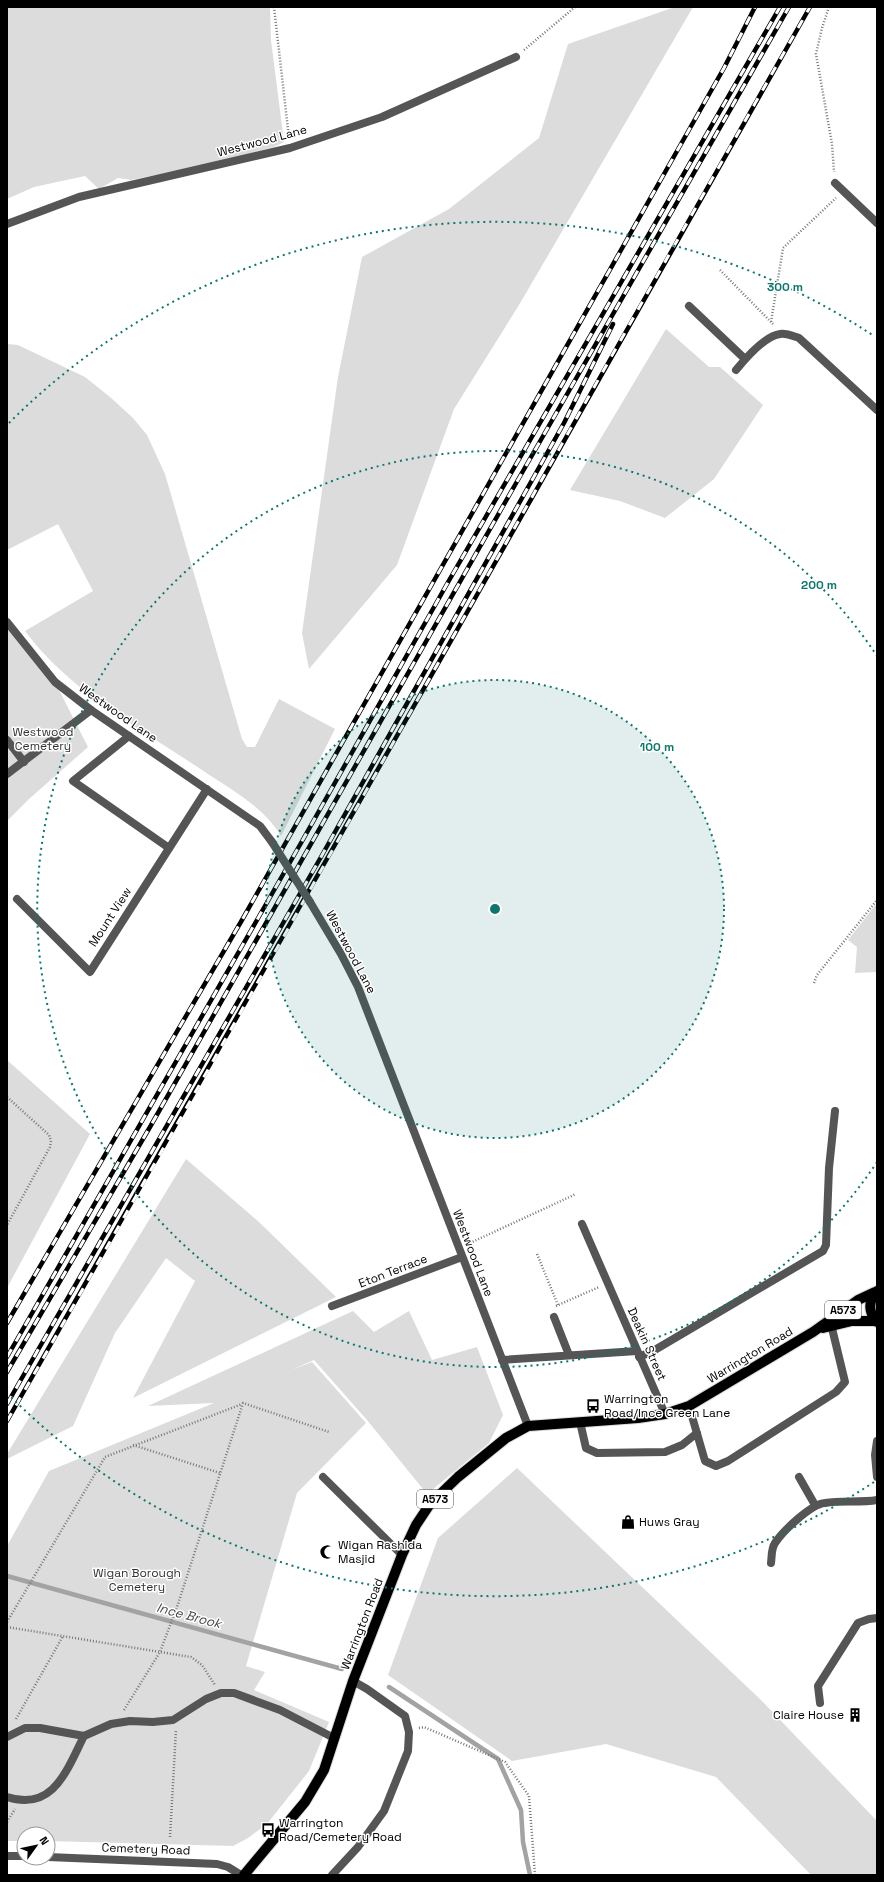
<svg xmlns="http://www.w3.org/2000/svg" width="884" height="1882" font-family="'Space Grotesk',sans-serif">
	<style>
		.green { fill: #dcdcdc }
		.lines { fill: none; stroke-linecap: round; stroke-linejoin: round }
		.stream { stroke: #a3a3a3; stroke-width: 4.5 }
		.primary-casing { stroke: #dbdbdb; stroke-width: 12 }
		.path { stroke: #777; stroke-width: 2.5; stroke-dasharray: 1 2; stroke-linecap: butt }
		.service { stroke: #555; stroke-width: 8 }
		.minor { stroke: #555; stroke-width: 8 }
		.primary { stroke: #000; stroke-width: 10 }
		.rail-casing { stroke: #000; stroke-width: 4.5 }
		.rail { stroke: #fff; stroke-width: 3; stroke-dasharray: 9; stroke-linecap: butt }
		.minor-bridge { stroke: #555; stroke-width: 8 }
		.ring { fill: none; stroke: #0f766e; stroke-width: 2; stroke-dasharray: 2 4 }
		.labels { text-anchor: middle; stroke-width: 3; stroke-linejoin: round; paint-order: stroke }
		.shield { fill: #fff; stroke: #4c4c4c; stroke-width: 1 }
		.shield-label { font-size: 11px; font-weight: bold; fill: #000 }
		.street-label { font-size: 12px; fill: #000; stroke: #fff }
		.park-label { font-size: 12px; fill: #333; stroke: #fff }
		.poi-label { font-size: 12px; fill: #000; stroke: #fff; text-anchor: start }
		.water-label { font-size: 13px; font-style: italic; fill: #444; stroke: #fff }
		.centre { fill: #0f766e; stroke: #fff; stroke-width: 2 }
		.ring-label { font-size: 12px; text-anchor: middle; font-weight: bold; fill: #0f766e; stroke: #fff; stroke-width: 3; stroke-linejoin: round; paint-order: stroke }
	</style>
	<rect width="100%" height="100%" fill="#fff"/>
	<!-- green -->
	<path class="green" d="M7,7h263l1,33 13,102 -10,5 -55,15 -88,18 -13,-2 -19,11 -14,-13 -51,11 -27,12z
		M675,7h18l-174,298 -65,104 -57,156 -88,104 -7,-36 36,-256 24,-120 87,-48 90,-71 29,-94z
		M666,329l43,38h11l43,38 -49,74 -49,39 -45,-17 -50,-11z
		M7,344l11,1 67,32 25,20 23,21 14,17 18,39 77,265 5,8h8l24,-48 56,30 -54,107c-16,-28 -49,-46 -76,-64 -61,-41 -136,-81 -180,-141l68,-40 -35,-67 -51,26z
		M7,622l48,60 33,65 -59,52 -22,22z
		M877,903v69l-22,1 2,-26 -9,-7z
		M7,1060l83,74 -83,154z
		M186,1159l73,63 77,75 -203,101 62,-117 -29,-23 -51,75 -42,93 -66,33v-5z
		M353,1311l21,21 35,-21 23,49 45,-13 26,68 -14,28 -62,51 -60,-74 -53,-60 -23,10 21,-8 54,61 -69,70 -51,173 19,6 -11,18 75,32 -20,49 -42,53 -19,14 -15,8 -185,-5v-7h-24v7h-17v-295l42,-75 165,-68 -66,3z
		M517,1468l245,233 115,120v54h-66l-95,-98 -110,-33 -94,17 -124,-86 50,-137z"/>
	<g class="lines">
		<!-- stream -->
		<path class="stream" d="M7,1576l335,93
			M389,1687l109,72 23,51 2,32 7,33"/>
		<defs>
			<path id="primary" d="M877,1291c-9,10 -9,21 0,31
				M823,1328l29,-7h24
				M244,1875l61,-73 19,-32 29,-89 49,-126 14,-30 14,-21 28,-27 48,-39 22,-12 110,-8 27,-4 24,-8 124,-74 45,-32 17,-8"/>
		</defs>
		<!-- primary casing -->
		<use href="#primary" class="primary-casing"/>
		<!-- path -->
		<path class="path" d="M274,7l15,131
			M829,7l-7,21 -6,26 16,90 2,28
			M524,50l51,-43
			M720,270l51,52
			M773,324l-2,-2 12,-74 53,-50
			M814,983l3,-8 60,-75
			M7,1097l42,38 2,6 -1,6 -43,78
			M470,1243l106,-49
			M537,1254l21,51
			M556,1306l43,-19
			M133,1445l87,28
			M7,1622l98,-165 137,-53
			M7,1627l184,30 11,8 13,20
			M124,1710l36,-58 18,-48 65,-201 86,29
			M16,1719l47,-83
			M419,1728l5,-1 81,35 24,34 6,79
			M7,1822l8,-13
			M170,1837l6,-107"/>
		<!-- service -->
		<path class="service" d="M129,736l-56,45 96,67
			M7,740l17,22
			M7,774l84,-64
			M554,1317l15,38
			M639,1357l14,-6 170,-100 3,-6 3,-77 6,-57
			M502,1360l135,-9
			M689,1406l16,55 11,5 12,-5 108,-69 9,-10 -15,-62
			M580,1422l6,26 11,5 68,-1 17,-7 15,-12
			M820,1703l-2,-17 40,-63 11,-4 8,-1
			M7,1737l18,-9h15l44,8 27,-12 19,-3 23,1 20,-2 33,-21 15,-6h13l46,17 54,28
			M7,1797c47,15 60,-28 77,-61
			M332,1875l26,-28 26,-36 24,-60 1,-19 -4,-16 -38,-27 -14,-8"/>
		<!-- minor -->
		<path class="minor" d="M835,183l42,40
			M7,224l72,-27 211,-49 92,-31 134,-60
			M689,306l56,53
			M736,370c9,-11 29,-34 44,-36 6,-1 13,2 19,4l78,72
			M7,622l48,60 36,28 169,116 12,16
			M17,899l73,73 117,-183
			M310,902l31,52 17,33 170,439
			M582,1224l83,190
			M332,1306l130,-49
			M877,1441l-2,14 2,22
			M323,1477l79,78
			M799,1477l16,28
			M771,1563c1,-7 0,-14 4,-20 8,-12 36,-39 50,-40 17,-3 35,0 52,-3
			M7,1856h17
			M48,1857l169,7 11,3 13,8"/>
		<!-- primary -->
		<use href="#primary" class="primary"/>
		<defs>
			<path id="rail" d="M7,1323l235,-403 482,-852 31,-61
				M7,1357l294,-514 146,-259 333,-577
				M7,1372l143,-245 365,-642 274,-478
				M7,1404l314,-547 243,-434 49,-99
				M7,1421c271,-470 534,-943 803,-1414"/>
		</defs>
		<!-- rail casing -->
		<use href="#rail" class="rail-casing"/>
		<!-- rail -->
		<use href="#rail" class="rail"/>
		<!-- minor-bridge -->
		<path class="minor-bridge" d="M272,842l38,60"/>
	</g>
	<!-- distance rings -->
	<circle cx="495" cy="909" r="229" fill="#0f766e" fill-opacity=".12"/>
	<g class="ring">
		<circle cx="495" cy="909" r="229"/>
		<path d="M877 1162A458 458 0 1 1 877 656"/>
		<path d="M874 1482A687 687 0 0 1 9 1395M9 423A687 687 0 0 1 874 336"/>
	</g>
	<!-- icons -->
	<defs>
		<symbol id="bus-bare" viewBox="-9 -9 18 18"><path d="M-5-6H5V4H4V6H2V4H-2V6H-4V4H-5ZM-3.5-4V0h7V-4ZM-3.5 1.2v1.5H-2V1.2ZM2 1.2v1.5H3.5V1.2Z" fill="#000" stroke="#fff" stroke-width="2.5" paint-order="stroke"/></symbol>
		<symbol id="shop-bare" viewBox="-9 -9 18 18"><path d="M-5-2.5h2.3a2.7 3.5 0 0 1 5.4 0H5L5.5 6h-11ZM-1.5-2.5h3a1.5 2.3 0 0 0-3 0Z" fill="#000" stroke="#fff" stroke-width="2.5" paint-order="stroke"/></symbol>
		<symbol id="mosque-bare" viewBox="-9 -9 18 18"><path d="M3.5-4.9A6 6 0 1 0 3.5 4.9A5 5 0 1 1 3.5-4.9Z" fill="#000" stroke="#fff" stroke-width="2.5" paint-order="stroke"/></symbol>
		<symbol id="building-bare" viewBox="-9 -9 18 18"><path d="M-4-6H4V6H1V3H-1V6H-4ZM-2.5-4.3h1.7v1.8h-1.7ZM.8-4.3h1.7v1.8H.8ZM-2.5-1h1.7V.8h-1.7ZM.8-1h1.7V.8H.8Z" fill="#000" stroke="#fff" stroke-width="2.5" paint-order="stroke"/></symbol>
	</defs>
	<g fill-rule="evenodd">
		<use href="#bus-bare" x="583" y="1396" width="20" height="20"/>
		<use href="#shop-bare" x="618" y="1512" width="20" height="20"/>
		<use href="#mosque-bare" x="317" y="1542" width="20" height="20"/>
		<use href="#building-bare" x="845" y="1705" width="20" height="20"/>
		<use href="#bus-bare" x="258" y="1820" width="20" height="20"/>
	</g>
	<g class="labels">
		<!-- shield labels -->
		<g class="shield">
			<rect x="825" y="1301" width="36" height="18" rx="3"/>
			<rect x="417" y="1490" width="36" height="18" rx="3"/>
		</g>
		<g class="shield-label">
			<text x="843" y="1314">A573</text>
			<text x="435" y="1503">A573</text>
		</g>
		<!-- street labels -->
		<g class="street-label">
			<text transform="translate(262 141) rotate(-15)" y="4">Westwood Lane</text>
			<text transform="translate(118 713) rotate(35)" y="4">Westwood Lane</text>
			<text transform="translate(110 917) rotate(-57)" y="4">Mount View</text>
			<text transform="translate(351 952) rotate(62)" y="4">Westwood Lane</text>
			<text transform="translate(473 1253) rotate(69)" y="4">Westwood Lane</text>
			<text transform="translate(393 1271) rotate(-21)" y="4">Eton Terrace</text>
			<text transform="translate(647 1344) rotate(66)" y="4">Deakin Street</text>
			<text transform="translate(750 1355) rotate(-31)" y="4">Warrington Road</text>
			<text transform="translate(362 1624) rotate(-69)" y="4">Warrington Road</text>
			<text transform="translate(146 1849) rotate(2)" y="4">Cemetery Road</text>
		</g>
		<!-- park labels -->
		<g class="park-label">
			<text x="43" y="736">Westwood<tspan x="43" dy="14">Cemetery</tspan></text>
			<text x="137" y="1577">Wigan Borough<tspan x="137" dy="14">Cemetery</tspan></text>
		</g>
		<!-- poi labels -->
		<g class="poi-label">
			<text x="604" y="1403">Warrington<tspan x="604" dy="14">Road/Ince Green Lane</tspan></text>
			<text x="639" y="1526">Huws Gray</text>
			<text x="338" y="1549">Wigan Rashida<tspan x="338" dy="14">Masjid</tspan></text>
			<text x="844" y="1719" text-anchor="end">Claire House</text>
			<text x="279" y="1827">Warrington<tspan x="279" dy="14">Road/Cemetery Road</tspan></text>
		</g>
		<!-- water labels -->
		<g class="water-label">
			<text transform="translate(189 1615) rotate(15)" y="5">Ince Brook</text>
		</g>
	</g>
	<circle cx="495" cy="909" r="6" class="centre"/>
	<g class="ring-label">
		<text x="785" y="291">300 m</text>
		<text x="819" y="589">200 m</text>
		<text x="657" y="751">100 m</text>
	</g>
	<!-- border -->
	<rect width="884" height="1882" fill="none" stroke="#000000" stroke-width="16"/>
	<!-- north arrow -->
	<g transform="translate(36 1846) rotate(57)"><circle r="19" fill="#ffffff" stroke="#999999"/>
	<path d="M0-3L7 15L0 10L-7 15Z" fill="#000000"/>
	<text y="-6" font-size="11" font-weight="bold" text-anchor="middle" fill="#000000">N</text>
	</g>
</svg>
